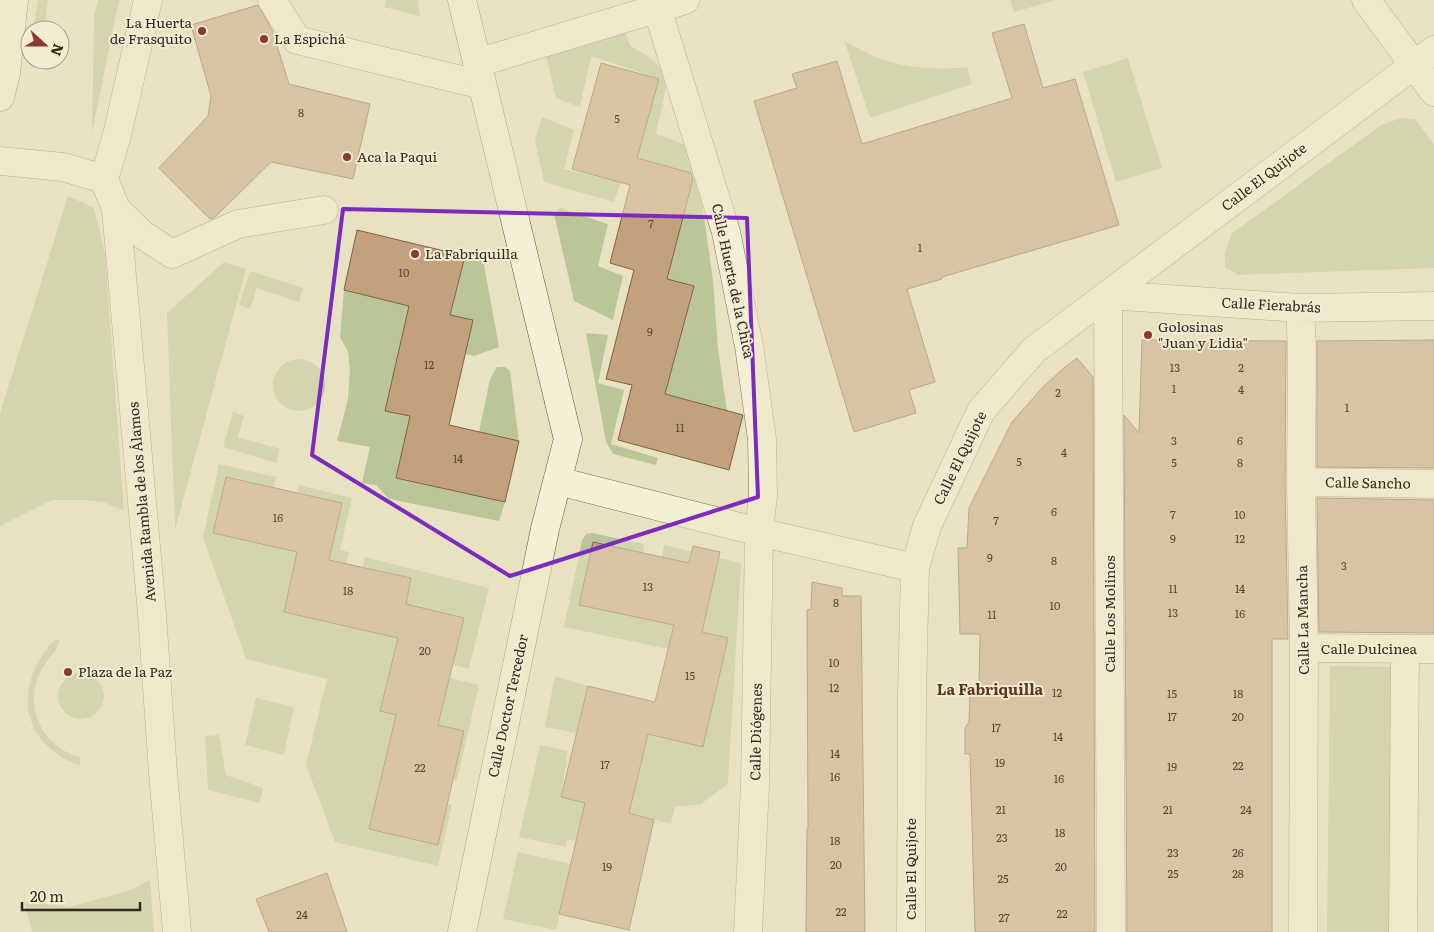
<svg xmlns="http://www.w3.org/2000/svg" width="1434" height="932" font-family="Literata,serif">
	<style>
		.green { fill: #bbc698 }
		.building { fill: #c3a17c; stroke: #7e6144 }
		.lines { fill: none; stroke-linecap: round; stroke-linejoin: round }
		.street-casing { stroke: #81735b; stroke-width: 29 }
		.secondary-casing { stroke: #63553f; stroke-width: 29 }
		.street { stroke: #f5efd5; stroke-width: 28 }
		.secondary { stroke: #f5efd5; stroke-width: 28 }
		.marked { fill: none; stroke: #7b2cbf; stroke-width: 4; stroke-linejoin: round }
		.poi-dot { fill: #8a3a31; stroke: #f1ebd1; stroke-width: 2 }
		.labels { text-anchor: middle; stroke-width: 4; stroke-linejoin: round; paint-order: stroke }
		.number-label { font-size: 11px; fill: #564836 }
		.poi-label { font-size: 14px; fill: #322a1e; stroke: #f1ebd1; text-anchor: start }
		.street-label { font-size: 14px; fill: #322a1e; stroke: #f1ebd1 }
		.neighbourhood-label { font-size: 15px; font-weight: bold; fill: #5b3422; stroke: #f1ebd1 }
	</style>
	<rect width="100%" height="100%" fill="#e9e2c2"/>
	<!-- green -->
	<path class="green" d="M38,0h10l-4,30h-11z
		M98,0h21l-27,133 2,-116z
		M386,0h32l2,16 -36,-9z
		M1010,0h46l-42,12z
		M625,31l5,15 18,10 13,12 7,11 -12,55 30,11 15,51 12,84 5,69 9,62 -62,-17 29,-108 -27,-7 28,-105 -58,-16 22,-79 -68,-23 -11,51 -24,-9 -10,-42z
		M844,40c12,7 25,15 38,19 27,10 57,11 85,8l5,17 -102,34z
		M1128,58l34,110 -46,14 -33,-110z
		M542,117l32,13 -10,39 57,13 -7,20 -70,-20 -9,-42z
		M1401,118l14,1 19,25v124l-196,7 -13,-8v-14l6,-19 150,-109z
		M68,196l26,12 11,45 19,258 -21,-9 -17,-2h-34l-52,26v-113z
		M560,208l48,16 -10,42 25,10 -10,44 -39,-19 -20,-87z
		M465,256l18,3 16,88 -25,9 -9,-2 8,-34 -23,-5z
		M224,262l22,7 -71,261 -8,-217z
		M250,271l53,17 -4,14 -42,-14 -7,21 -11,-4z
		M344,290l65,16 -24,104 25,6 -14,62 109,24 -6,19 -110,-22 -13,-14 -14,-2 8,-36 -33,-6 11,-42 2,-30 -2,-17 -8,-15z
		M586,333l22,2 -10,48 26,7 -13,54 47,14 -2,7 -43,-11 -7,-12z
		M273 385a26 26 0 1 1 52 0a26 26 0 1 1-52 0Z
		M497,367h8l5,4 9,70 -40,-9 11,-53z
		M233,412l11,4 -6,21 42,12 -4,14 -53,-16z
		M219,464l57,13 -2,11 -48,-11 -13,56 84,19 -13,60 114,26 -17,73 15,4 -27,114 69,16 9,-41 5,1 -14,61 -103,-24 -29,-77 21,-86 -81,-20 -43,-122z
		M299,485l53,13 -12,52 9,2 -3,12 -17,-5 13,-55 -45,-12z
		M592,533l52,11 -1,9 -50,-11 -14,63 95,20 -6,24 -104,-22 18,-87 4,-6z
		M664,545l77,18 -13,221 -27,20 -26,3 -4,17 -42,-11 19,-79 55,13 25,-109 -26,-6 14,-63 -54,-12z
		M365,557l124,31 -20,81 -16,-4 10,-47 -57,-14 5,-26 -48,-11z
		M55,639l5,1c-4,13 -15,21 -20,33 -17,35 4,75 40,84v9c-62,-24 -67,-81 -25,-127z
		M1330,666l70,1 -2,265h-71z
		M58 696a23 23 0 1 1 46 0a23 23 0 1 1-46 0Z
		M555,676l33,10 -12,47 -31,-6z
		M450,678l29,7 -22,95 -4,-1 11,-48 -26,-6z
		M256,698l38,9 -10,48 -39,-10z
		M219,735l7,40 37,13 -4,15 -51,-13 -3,-54z
		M540,745l28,6 -7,46 24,6 -9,38 -9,-2 -1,8 -47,-10z
		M518,852l53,12 -15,66 -53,-11z
		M150,880l4,52h-122l-8,-30 46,5 60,-17z"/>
	<!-- building -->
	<path class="building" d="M258,5l14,25 17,54 81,20 -17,75 -82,-17 -57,56 -4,1 -51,-51 49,-52 3,-20 -20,-71z
		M1024,24l19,64 32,-9 44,146 -177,52v2l-35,10 28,93 -26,8 7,23 -62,19 -100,-331 43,-13 -5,-14 45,-13 25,83 150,-46 -20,-65z
		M601,63l58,16 -22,79 54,15 2,6 -26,100 27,7 -29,108 78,21 -14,55 -111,-30 14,-55 -26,-6 28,-109 -24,-7 20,-78 -58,-16z
		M357,230l108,26 -15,59 23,5 -24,105 70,16 -14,61 -109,-24 14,-62 -25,-5 24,-105 -65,-16z
		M1142,340l144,1 -1,141 3,157h-16v293h-145l-3,-517 15,18z
		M1434,340v128l-117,-1v-126z
		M1077,358l16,19 2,555h-120l-5,-178h-5v-26l4,-6 1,-27 9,-10 1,-51h-20l-2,-86h9l2,-40 43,-86 31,-35 21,-19z
		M226,477l116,26 -13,57 82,18 -5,26 58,14 -26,107 26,6 -26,114 -69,-16 27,-114 -16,-4 18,-73 -114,-26 13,-60 -84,-19z
		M1317,498l117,2v133l-115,-1z
		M593,542l96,21 4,-17 27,6 -18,80 26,6 -25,109 -55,-13 -19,79 25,7 -25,110 -70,-16 26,-111 -24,-6 27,-111 67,16 19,-77 -95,-20z
		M812,582l30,6v8h19l4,336h-59l1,-103h1l-1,-219 4,-1z
		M327,873l20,59h-78l-13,-33z"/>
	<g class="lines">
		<defs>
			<path id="street" d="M272,0l25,40 185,45
				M1366,0l68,92
				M657,8l69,224 23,114 13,93 1,56 -4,37 -4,253 -7,147
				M477,63l208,-63
				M0,161l63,6 41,12
				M104,179l12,30 36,405 11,159 14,159
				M104,179l13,-44 31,-135
				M116,209l27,26 29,19 66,-30 86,-14
				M1108,295l3,637
				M1108,295l192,13 134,-2
				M1300,308l2,41 -1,133 3,166 -1,284
				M558,481l201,51 156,36
				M1301,482l133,2
				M1304,648l130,1
				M911,932l1,-237 3,-127 12,-42 54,-115 53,-61 400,-300
				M1403,932l2,-283"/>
			<path id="secondary" d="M462,0l106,439 -23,90 -83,403
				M0,97l6,-24 8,-73"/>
		</defs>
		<!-- street casing -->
		<use href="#street" class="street-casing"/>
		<!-- secondary casing -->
		<use href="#secondary" class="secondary-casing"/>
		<!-- street -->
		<use href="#street" class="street"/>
		<!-- secondary -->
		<use href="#secondary" class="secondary"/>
	</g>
	<!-- marked area -->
	<path d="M0 0H1434V932H0ZM343,209l404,9 11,279 -248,79 -198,-121z" fill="#e9e2c2" fill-opacity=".55" fill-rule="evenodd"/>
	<path class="marked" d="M343,209l404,9 11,279 -248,79 -198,-121z"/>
	<!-- markers -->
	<g class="poi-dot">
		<circle cx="202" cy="31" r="5"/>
		<circle cx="264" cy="39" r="5"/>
		<circle cx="347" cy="157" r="5"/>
		<circle cx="415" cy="254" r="5"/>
		<circle cx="1148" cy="335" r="5"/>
		<circle cx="68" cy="672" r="5"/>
	</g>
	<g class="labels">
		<!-- number labels -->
		<g class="number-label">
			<text x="301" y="117">8</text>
			<text x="617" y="123">5</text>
			<text x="651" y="228">7</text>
			<text x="920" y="252">1</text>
			<text x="404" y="277">10</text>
			<text x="650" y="336">9</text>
			<text x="429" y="369">12</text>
			<text x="1175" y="372">13</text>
			<text x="1241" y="372">2</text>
			<text x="1174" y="393">1</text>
			<text x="1241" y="394">4</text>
			<text x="1058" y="397">2</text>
			<text x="1347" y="412">1</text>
			<text x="680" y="432">11</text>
			<text x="1174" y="445">3</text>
			<text x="1240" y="445">6</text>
			<text x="1064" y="457">4</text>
			<text x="458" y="463">14</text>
			<text x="1019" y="466">5</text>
			<text x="1174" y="467">5</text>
			<text x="1240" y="467">8</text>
			<text x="1054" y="516">6</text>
			<text x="1173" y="519">7</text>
			<text x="1240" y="519">10</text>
			<text x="278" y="522">16</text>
			<text x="996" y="525">7</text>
			<text x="1173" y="543">9</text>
			<text x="1240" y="543">12</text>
			<text x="990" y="562">9</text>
			<text x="1054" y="565">8</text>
			<text x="1344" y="570">3</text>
			<text x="648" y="591">13</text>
			<text x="1173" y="593">11</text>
			<text x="1240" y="593">14</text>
			<text x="348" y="595">18</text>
			<text x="836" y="607">8</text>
			<text x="1055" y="610">10</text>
			<text x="1173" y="617">13</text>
			<text x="1240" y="618">16</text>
			<text x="992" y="619">11</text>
			<text x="425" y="655">20</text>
			<text x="834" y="667">10</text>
			<text x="690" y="680">15</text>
			<text x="834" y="692">12</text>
			<text x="1057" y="697">12</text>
			<text x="1172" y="698">15</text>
			<text x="1238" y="698">18</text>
			<text x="1172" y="721">17</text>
			<text x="1238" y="721">20</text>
			<text x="996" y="732">17</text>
			<text x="1058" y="741">14</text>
			<text x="835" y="758">14</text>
			<text x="1000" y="767">19</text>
			<text x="605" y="769">17</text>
			<text x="1238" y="770">22</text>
			<text x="1172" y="771">19</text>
			<text x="420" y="772">22</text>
			<text x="835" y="781">16</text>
			<text x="1059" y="783">16</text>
			<text x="1001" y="814">21</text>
			<text x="1168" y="814">21</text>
			<text x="1246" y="814">24</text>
			<text x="1060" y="837">18</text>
			<text x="1002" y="842">23</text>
			<text x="835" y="845">18</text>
			<text x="1173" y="857">23</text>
			<text x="1238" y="857">26</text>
			<text x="836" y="869">20</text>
			<text x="607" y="871">19</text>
			<text x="1061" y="871">20</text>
			<text x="1173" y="878">25</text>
			<text x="1238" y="878">28</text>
			<text x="1003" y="883">25</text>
			<text x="841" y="916">22</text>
			<text x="1062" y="918">22</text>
			<text x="302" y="919">24</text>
			<text x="1004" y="922">27</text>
		</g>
		<!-- poi labels -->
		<g class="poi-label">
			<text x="192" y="28" text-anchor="end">La Huerta<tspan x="192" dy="16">de Frasquito</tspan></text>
			<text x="274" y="44">La Espichá</text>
			<text x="357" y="162">Aca la Paqui</text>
			<text x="425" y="259">La Fabriquilla</text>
			<text x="1158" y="332">Golosinas<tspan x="1158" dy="16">"Juan y Lidia"</tspan></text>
			<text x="78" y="677">Plaza de la Paz</text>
		</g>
		<!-- street labels -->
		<g class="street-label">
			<text transform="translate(1264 177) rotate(-37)" y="5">Calle El Quijote</text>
			<text transform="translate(733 281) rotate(78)" y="5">Calle Huerta de la Chica</text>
			<text transform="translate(1271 305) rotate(3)" y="5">Calle Fierabrás</text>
			<text transform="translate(960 458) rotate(-64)" y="5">Calle El Quijote</text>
			<text transform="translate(1368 483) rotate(1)" y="5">Calle Sancho</text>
			<text transform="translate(142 502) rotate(-95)" y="5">Avenida Rambla de los Álamos</text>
			<text transform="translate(1110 614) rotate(-90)" y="5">Calle Los Molinos</text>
			<text transform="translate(1303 620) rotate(-91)" y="5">Calle La Mancha</text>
			<text x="1369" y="654">Calle Dulcinea</text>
			<text transform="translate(508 706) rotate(-78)" y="5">Calle Doctor Tercedor</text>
			<text transform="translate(756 732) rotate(-89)" y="5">Calle Diógenes</text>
			<text transform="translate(911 869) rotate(-90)" y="5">Calle El Quijote</text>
		</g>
		<!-- neighbourhood labels -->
		<g class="neighbourhood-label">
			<text x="990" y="695">La Fabriquilla</text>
		</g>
	</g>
	<!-- north arrow -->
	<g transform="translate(45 45) rotate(111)"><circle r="24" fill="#f1ebd1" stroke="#a59e89"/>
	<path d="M0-4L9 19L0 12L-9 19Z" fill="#8a3a31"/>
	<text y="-8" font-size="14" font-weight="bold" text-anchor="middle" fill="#322a1e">N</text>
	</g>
	<!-- scale -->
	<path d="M22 902v8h118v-8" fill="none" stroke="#322a1e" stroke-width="2.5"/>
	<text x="30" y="902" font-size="15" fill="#322a1e" stroke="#f1ebd1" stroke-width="4" paint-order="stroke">20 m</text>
</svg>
